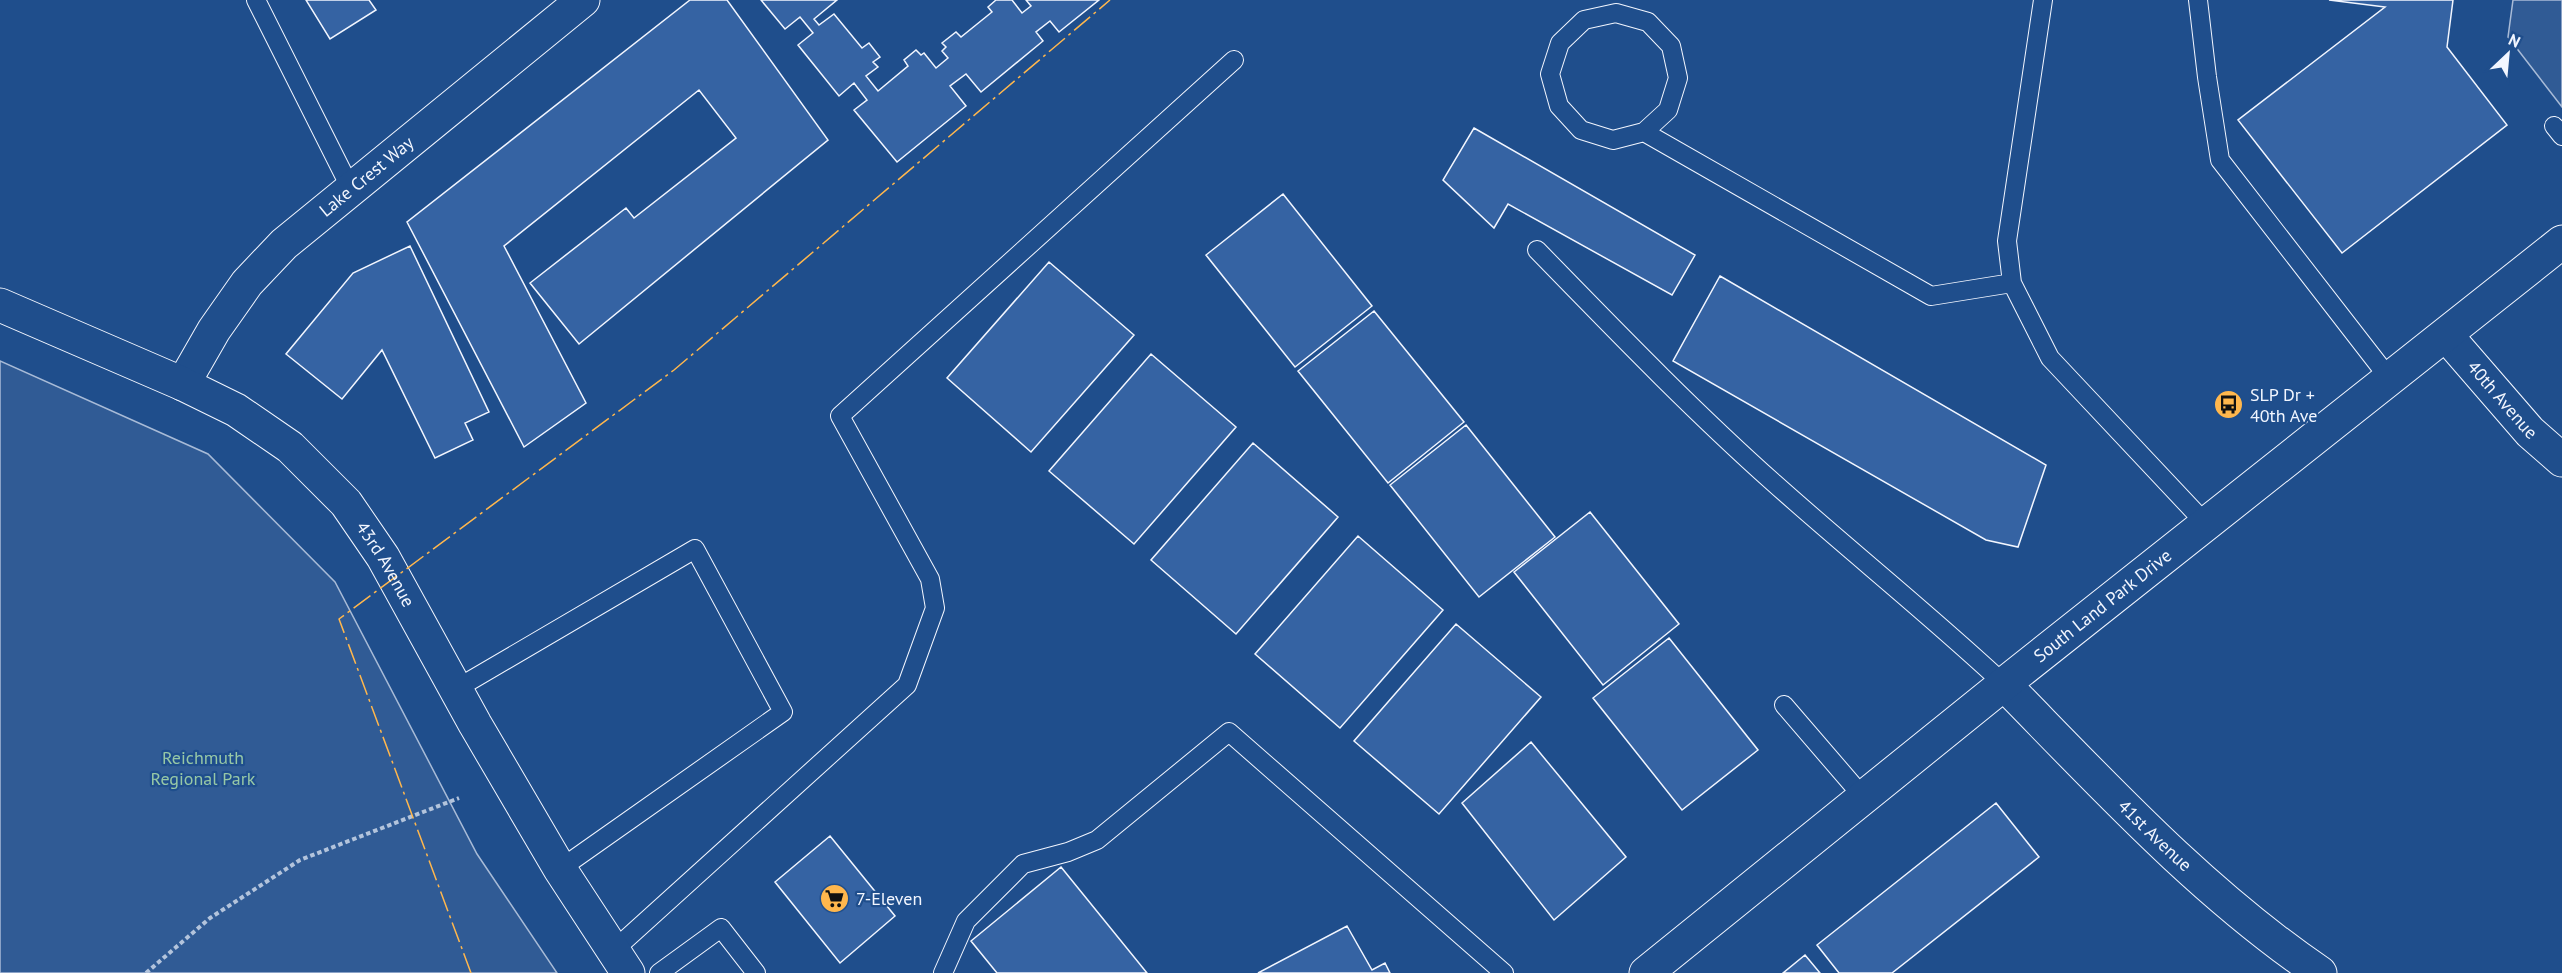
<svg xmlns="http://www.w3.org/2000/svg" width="2562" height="973" font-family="'PT Sans',sans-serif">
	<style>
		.built { fill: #305b95; stroke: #a8bbd7; stroke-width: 1.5 }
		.building { fill: #3563a3; stroke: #f2f6ff; stroke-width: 1.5 }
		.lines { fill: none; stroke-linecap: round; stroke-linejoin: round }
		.lane-casing { stroke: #f2f6ff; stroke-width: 20 }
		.street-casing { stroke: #f2f6ff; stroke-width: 35 }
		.secondary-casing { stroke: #f2f6ff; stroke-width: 35 }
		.path { stroke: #b3c4dc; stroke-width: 4; stroke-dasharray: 4.5 3; stroke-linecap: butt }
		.lane { stroke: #1f4e8c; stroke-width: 18 }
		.street { stroke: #1f4e8c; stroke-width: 33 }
		.secondary { stroke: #1f4e8c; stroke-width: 33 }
		.power { stroke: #ffb74d; stroke-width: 1.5; stroke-dasharray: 21 4.5 3 4.5; stroke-linecap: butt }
		.labels { text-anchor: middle; stroke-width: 4.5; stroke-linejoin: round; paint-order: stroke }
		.street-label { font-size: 18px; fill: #f2f6ff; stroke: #1f4e8c }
		.poi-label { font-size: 18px; fill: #f2f6ff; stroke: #1f4e8c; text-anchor: start }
		.park-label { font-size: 18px; fill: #97c8a6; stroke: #1f4e8c }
	</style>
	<rect width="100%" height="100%" fill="#1f4e8c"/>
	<!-- built -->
	<path class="built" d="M2513,0h49v107l-54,-70z
		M0,361l208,93 127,128 142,272 80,119h-557z"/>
	<!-- building -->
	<path class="building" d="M306,0h63l7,10 -46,29z
		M690,0h37l101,140 -249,204 -49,-61 96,-75 8,10 102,-80 -37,-48 -195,156 82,157 -62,44 -117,-225z
		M761,0h76l-23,19 5,6 15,-11 28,34 7,-5 11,14 -7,5 5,5 -12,9 12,15 30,-25 -4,-6 12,-10 5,5 3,-2 12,15 12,-10 -6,-7 4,-4 -4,-4 14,-11 5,5 31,-25 -4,-5 8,-7h16l10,13 9,-7 -5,-6h73l-40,32 -9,-11 -14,11 7,9 -62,51 -15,-18 -16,12 16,20 -69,56 -43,-52 13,-10 -13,-17 -15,13 -41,-51 15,-12 -13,-16 -15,12z
		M2329,0h124l-6,47 60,78 -165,128 -104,-133 147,-113z
		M1474,128l221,127 -23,40 -164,-91 -14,24 -51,-48z
		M1283,194l89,112 -77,61 -89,-112z
		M410,246l79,166 -24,11 8,17 -38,18 -53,-108 -40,49 -56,-45 67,-81z
		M1049,262l85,73 -103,117 -84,-74z
		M1720,276l326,189 -28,82 -32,-7 -313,-179z
		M1374,311l90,111 -76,61 -90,-112z
		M1151,354l85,73 -102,117 -85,-73z
		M1466,425l89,112 -76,60 -89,-112z
		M1253,443l85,74 -102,117 -85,-74z
		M1590,512l89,112 -76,61 -89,-113z
		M1358,536l85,74 -103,118 -85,-74z
		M1456,624l85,73 -102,117 -85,-73z
		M1669,638l89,112 -76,60 -89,-112z
		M1531,742l95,115 -72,63 -92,-117z
		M1996,803l43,54 -147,116h-53l-22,-28z
		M830,836l65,80 -55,47 -65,-81z
		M1061,867l86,106h-150l-26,-32z
		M1347,926l25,44 13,-7 5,10h-132z
		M1805,955l15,18h-37z"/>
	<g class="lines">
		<defs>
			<path id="lane" d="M256,0l95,189
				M2043,0l-36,241 5,42 38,75 157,167
				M2198,0l9,77 13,83 169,218
				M2554,126l8,10
				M1644,132l24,-22 10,-32 -7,-32 -23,-24 -32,-9 -32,7 -24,23 -10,31 9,32 22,24 32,10 31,-8 287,164 81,-13
				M1537,250c77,79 154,159 237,233 76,68 155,131 230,201
				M456,689l239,-140 88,163 -223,157
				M1784,705l80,93
				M614,950l293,-265 28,-77 -5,-29 -90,-163 394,-356
				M659,973l62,-45 35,45
				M943,973l23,-52 57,-57 45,-12 29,-12 132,-108 275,241"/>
			<g id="street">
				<path id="s1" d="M2446,335l84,97 32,28"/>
				<path id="s2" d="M183,384l31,-54 33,-47 37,-39 299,-244"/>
				<path id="s3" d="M2004,684c99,101 198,209 316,289"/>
			</g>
			<g id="secondary">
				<path id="s4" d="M0,305l183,79 53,26 54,37 56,56 37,54 92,167 85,145 68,104"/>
				<path id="s5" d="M1646,973l358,-289 558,-442"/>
			</g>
		</defs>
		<!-- lane casing -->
		<use href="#lane" class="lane-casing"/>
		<!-- street casing -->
		<use href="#street" class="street-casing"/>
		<!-- secondary casing -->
		<use href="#secondary" class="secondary-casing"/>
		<!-- path -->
		<path class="path" d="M146,973l64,-55 90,-58 159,-62"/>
		<!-- lane -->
		<use href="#lane" class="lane"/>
		<!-- street -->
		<use href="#street" class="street"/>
		<!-- secondary -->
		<use href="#secondary" class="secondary"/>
		<!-- power -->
		<path class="power" d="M471,973l-132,-354 335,-249 436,-370"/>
	</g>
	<!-- icons -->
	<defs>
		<symbol id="bus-disc" viewBox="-11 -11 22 22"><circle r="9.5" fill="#ffb74d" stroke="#1f4e8c"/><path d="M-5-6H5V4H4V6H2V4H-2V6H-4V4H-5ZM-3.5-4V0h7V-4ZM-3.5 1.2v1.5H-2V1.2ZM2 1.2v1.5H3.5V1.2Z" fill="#111"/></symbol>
		<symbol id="supermarket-disc" viewBox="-11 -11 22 22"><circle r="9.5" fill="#ffb74d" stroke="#1f4e8c"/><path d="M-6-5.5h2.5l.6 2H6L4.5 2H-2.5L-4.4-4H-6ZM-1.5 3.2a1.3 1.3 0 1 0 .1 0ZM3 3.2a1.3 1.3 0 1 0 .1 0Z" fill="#111"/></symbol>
	</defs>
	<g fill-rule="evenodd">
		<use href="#bus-disc" x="2212" y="388" width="33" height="33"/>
		<use href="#supermarket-disc" x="818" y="882" width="33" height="33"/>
	</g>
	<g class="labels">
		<!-- street labels -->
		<g class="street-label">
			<text dy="6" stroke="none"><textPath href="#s2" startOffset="280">Lake Crest Way</textPath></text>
			<text dy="6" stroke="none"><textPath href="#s1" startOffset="86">40th Avenue</textPath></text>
			<text dy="6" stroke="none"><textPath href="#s4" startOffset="476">43rd Avenue</textPath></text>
			<text dy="6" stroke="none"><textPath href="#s5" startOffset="586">South Land Park Drive</textPath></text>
			<text dy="6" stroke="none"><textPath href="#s3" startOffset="214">41st Avenue</textPath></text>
		</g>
		<!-- poi labels -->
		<g class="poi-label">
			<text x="2250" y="401">SLP Dr +<tspan x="2250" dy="21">40th Ave</tspan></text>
			<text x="856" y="905">7-Eleven</text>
		</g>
		<!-- park labels -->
		<g class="park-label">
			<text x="203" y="764">Reichmuth<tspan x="203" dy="21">Regional Park</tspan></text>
		</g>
	</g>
	<!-- north arrow -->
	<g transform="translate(2508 54) rotate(26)" stroke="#1f4e8c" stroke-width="4.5" paint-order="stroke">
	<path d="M0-4.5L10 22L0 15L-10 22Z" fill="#f2f6ff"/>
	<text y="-9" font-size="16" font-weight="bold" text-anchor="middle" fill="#f2f6ff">N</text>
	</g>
</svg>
